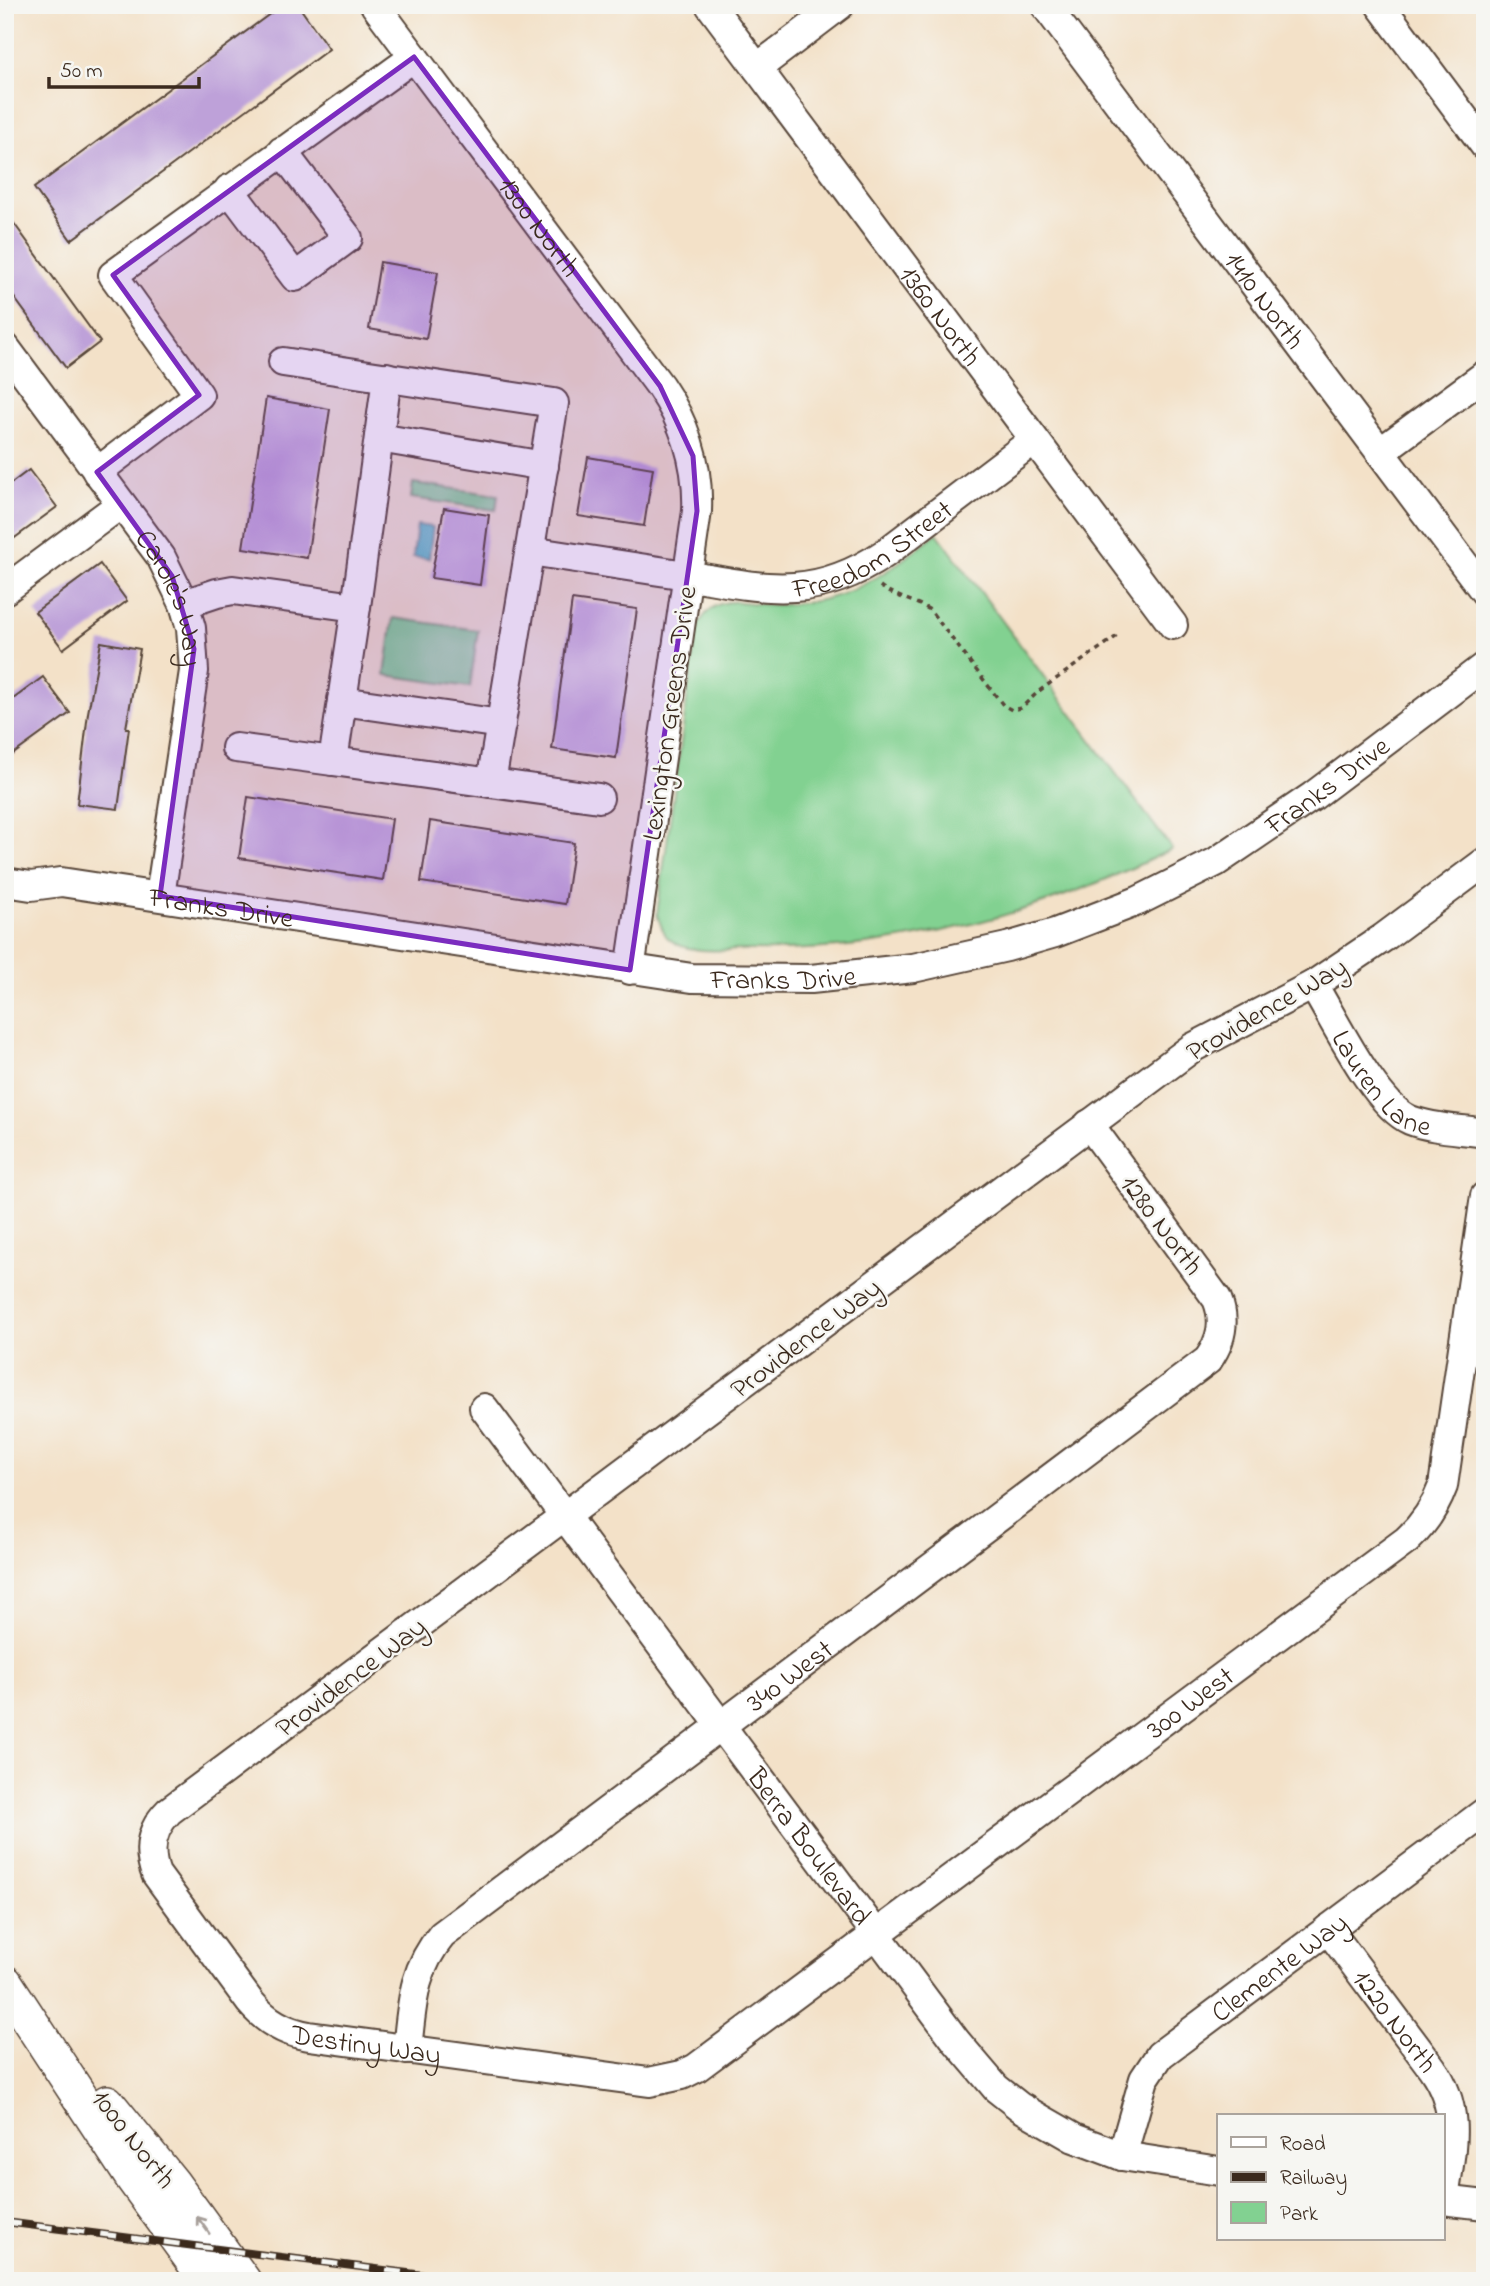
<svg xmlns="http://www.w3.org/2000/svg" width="1490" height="2286" font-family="'Indie Flower',sans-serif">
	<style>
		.green { fill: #82d191; stroke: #5e7e58; stroke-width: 2 }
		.water { fill: #45b4be; stroke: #406f6e; stroke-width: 2 }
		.building { fill: #bea1d9 }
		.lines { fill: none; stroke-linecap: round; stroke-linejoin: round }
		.minor-casing { stroke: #574538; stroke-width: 32 }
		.major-casing { stroke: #574538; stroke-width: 38 }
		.path { stroke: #574538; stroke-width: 3.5; stroke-dasharray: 5 5; stroke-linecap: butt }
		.minor { stroke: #fff; stroke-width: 28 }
		.major { stroke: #fff; stroke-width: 35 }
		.rail-casing { stroke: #3b2a1e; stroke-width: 8 }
		.rail { stroke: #f6f6f2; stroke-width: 5; stroke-dasharray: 16; stroke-linecap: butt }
		.oneway { stroke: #a79f9a }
		.marked { fill: #7b2cbf; fill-opacity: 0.2; stroke: #7b2cbf; stroke-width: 5; stroke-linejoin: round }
		.labels { text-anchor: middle; stroke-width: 5; stroke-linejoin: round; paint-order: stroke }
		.street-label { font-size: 28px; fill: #3b2a1e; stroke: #f6f6f2 }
	</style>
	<rect width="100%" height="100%" fill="#f6f6f2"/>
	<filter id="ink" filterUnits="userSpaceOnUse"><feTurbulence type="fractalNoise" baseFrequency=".0143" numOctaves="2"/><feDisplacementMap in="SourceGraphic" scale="14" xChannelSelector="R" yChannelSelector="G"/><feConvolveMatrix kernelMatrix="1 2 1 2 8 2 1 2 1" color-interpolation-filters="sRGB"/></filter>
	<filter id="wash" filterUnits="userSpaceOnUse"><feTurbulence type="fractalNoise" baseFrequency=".00686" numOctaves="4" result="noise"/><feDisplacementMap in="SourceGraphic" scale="28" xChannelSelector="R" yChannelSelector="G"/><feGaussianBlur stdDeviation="1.57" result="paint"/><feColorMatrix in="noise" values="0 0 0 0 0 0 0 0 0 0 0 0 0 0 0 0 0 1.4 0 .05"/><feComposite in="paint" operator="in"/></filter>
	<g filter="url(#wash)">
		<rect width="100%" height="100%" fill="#f3e1c8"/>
		<!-- green -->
		<path class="green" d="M413,483l85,12 -2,15 -85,-12z
			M937,533l235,316c-130,65 -274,104 -421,101 -25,-1 -63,6 -83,-12 -6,-6 -8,-16 -11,-24l40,-286c19,-40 47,-22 81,-23 15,0 33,-3 48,-6 44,-11 77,-39 111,-66z
			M393,618l85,12 -8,57 -85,-12z"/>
		<!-- water -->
		<path class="water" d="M417,525l16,2 -4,32 -16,-2z"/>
		<g id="blocks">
			<!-- building -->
			<path class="building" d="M282,5h16l31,44 -258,191 -37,-52z
				M5,211l95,131 -34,26 -61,-83z
				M380,262l58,10 -12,67 -57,-10z
				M266,398l64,11 -23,149 -64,-10z
				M588,457l65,11 -9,58 -66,-10z
				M29,470l28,37 -52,38v-57z
				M444,508l45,7 -9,70 -49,-7z
				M100,564l27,37 -64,48 -28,-37z
				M572,600l65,9 -21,149 -64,-9z
				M101,642l39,7 -14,79h3l-11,81 -41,-5 11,-91z
				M43,677l27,36 -65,47v-55z
				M248,797l144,22 -9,61 -144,-22z
				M430,821l144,22 -9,61 -144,-22z"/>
		</g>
	</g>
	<g filter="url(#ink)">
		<use href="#blocks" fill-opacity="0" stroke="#574538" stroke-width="2"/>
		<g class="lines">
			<defs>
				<g id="minor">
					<path id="s1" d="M375,5l285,381c26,38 39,79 37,125l-67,459"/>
					<path id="s2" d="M710,5l463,620"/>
					<path id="s3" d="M1045,5l440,587"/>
					<path d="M1380,5l105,141"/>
					<path d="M757,68l83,-63"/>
					<path d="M229,189l66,88 53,-39 -66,-87"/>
					<path id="s4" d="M5,347l156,210 23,47 7,24 3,43 -34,225"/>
					<path d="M283,362l271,41 -63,380"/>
					<path d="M379,438l165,28"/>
					<path d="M1380,452l105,-77"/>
					<path d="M97,472l102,-77 -86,-120 301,-218"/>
					<path id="s5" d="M530,551c47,7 95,15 143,22 83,13 135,32 211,-19l150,-114"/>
					<path d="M5,590l116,-86"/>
					<path d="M184,604l33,-11 16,-3 123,17 -23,154 -97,-13"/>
					<path d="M356,607l31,-230"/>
					<path d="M342,701l159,23"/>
					<path d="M333,761l266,37"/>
					<path id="s6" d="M1485,862l-102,76 -70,47 -121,63 -1023,763c-18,18 -22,39 -13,63l94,128c16,19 34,30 59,34l340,46 33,-7 14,-7 711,-528c17,-16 28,-32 36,-54l42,-290"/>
					<path id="s7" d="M5,882l26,4 30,-4 631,96 119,1 102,-11 94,-21 48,-14 83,-32 78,-39 97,-66 172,-130"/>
					<path id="s8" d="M1313,985c21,34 62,120 97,135 23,9 51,9 75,13"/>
					<path id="s9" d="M484,1408l472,633 40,47 24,19 54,31 48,18 97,15"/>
					<path id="s10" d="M1328,1929l104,139c31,43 18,84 12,132"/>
					<path id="s11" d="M407,2050c5,-45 5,-79 35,-115l766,-575c14,-20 18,-39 9,-61l-128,-175"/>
					<path id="s12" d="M1122,2156l22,-77 16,-24 325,-243"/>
					<path d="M1443,2200l42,5"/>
				</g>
				<path id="major" d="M5,1983l128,195 75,103
					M107,2103l65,80 71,98"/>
			</defs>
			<!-- minor casing -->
			<use href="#minor" class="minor-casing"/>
			<!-- major casing -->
			<use href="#major" class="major-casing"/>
			<!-- path -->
			<path class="path" d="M880,586c14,11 34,14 50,24l73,95 9,5 9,-2 18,-17 81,-57"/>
			<!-- minor -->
			<use href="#minor" class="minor"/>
			<!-- major -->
			<use href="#major" class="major"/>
			<defs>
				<path id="rail" d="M5,2222l466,59"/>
			</defs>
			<!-- rail casing -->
			<use href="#rail" class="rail-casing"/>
			<!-- rail -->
			<use href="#rail" class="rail"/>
		</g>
		<!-- one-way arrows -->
		<defs><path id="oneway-shaft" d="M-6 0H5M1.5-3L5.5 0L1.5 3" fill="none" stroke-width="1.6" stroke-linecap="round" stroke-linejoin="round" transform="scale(1.75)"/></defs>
		<use class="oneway" href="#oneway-shaft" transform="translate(203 2225) rotate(-126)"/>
	</g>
	<!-- marked area -->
	<path class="marked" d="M414,57l246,329 33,70 4,55 -67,459 -470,-74 34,-247 -22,-73 -75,-104 102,-77 -86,-120z"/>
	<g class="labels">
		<!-- street labels -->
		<g class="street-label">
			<text dy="10" stroke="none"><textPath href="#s1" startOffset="276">1300 North</textPath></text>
			<text dy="10" stroke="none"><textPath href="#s3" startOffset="368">1410 North</textPath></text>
			<text dy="10" stroke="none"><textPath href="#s2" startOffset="387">1360 North</textPath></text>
			<text dy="10" stroke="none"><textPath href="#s5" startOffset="355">Freedom Street</textPath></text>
			<text dy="10" stroke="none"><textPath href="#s4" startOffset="304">Carole's Way</textPath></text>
			<text transform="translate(668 713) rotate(-82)" y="10">Lexington Greens Drive</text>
			<text dy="10" stroke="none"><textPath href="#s7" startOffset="1374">Franks Drive</textPath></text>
			<text dy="10" stroke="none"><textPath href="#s7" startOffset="219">Franks Drive</textPath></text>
			<text dy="10" stroke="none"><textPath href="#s7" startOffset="786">Franks Drive</textPath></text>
			<text transform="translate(1266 1008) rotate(-30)" y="10">Providence Way</text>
			<text dy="10" stroke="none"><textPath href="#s8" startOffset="122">Lauren Lane</textPath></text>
			<text transform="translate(1163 1224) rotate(53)" y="10">1280 North</text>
			<text transform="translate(805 1337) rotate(-37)" y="10">Providence Way</text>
			<text dy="10" stroke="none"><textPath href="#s11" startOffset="556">340 West</textPath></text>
			<text transform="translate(350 1676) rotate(-37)" y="10">Providence Way</text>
			<text dy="10" stroke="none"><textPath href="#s6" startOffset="2928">300 West</textPath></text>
			<text dy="10" stroke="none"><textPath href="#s9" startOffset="546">Berra Boulevard</textPath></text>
			<text dy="10" stroke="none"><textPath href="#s12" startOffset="257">Clemente Way</textPath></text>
			<text dy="10" stroke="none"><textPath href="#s10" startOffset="114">1220 North</textPath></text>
			<text dy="10" stroke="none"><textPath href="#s6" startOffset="1979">Destiny Way</textPath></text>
			<text transform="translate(135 2138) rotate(52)" y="10">1000 North</text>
		</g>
	</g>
	<!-- margin -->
	<rect width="1490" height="2286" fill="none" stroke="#f6f6f2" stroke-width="28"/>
	<!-- legend -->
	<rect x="1217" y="2114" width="228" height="126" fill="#f6f6f2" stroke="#aba49d" stroke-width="2"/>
	<rect x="1231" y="2137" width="35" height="10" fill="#ffffff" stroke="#aba49d" stroke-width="2"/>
	<text x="1280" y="2150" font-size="21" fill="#3b2a1e">Road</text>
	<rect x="1231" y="2172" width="35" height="10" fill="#3b2a1e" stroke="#aba49d" stroke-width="2"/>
	<text x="1280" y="2184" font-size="21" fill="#3b2a1e">Railway</text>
	<rect x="1231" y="2202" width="35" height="21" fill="#82d191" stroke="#aba49d" stroke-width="2"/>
	<text x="1280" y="2220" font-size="21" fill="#3b2a1e">Park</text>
	<!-- scale -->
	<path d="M49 77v10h150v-10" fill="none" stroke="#3b2a1e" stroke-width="3.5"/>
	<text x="60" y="77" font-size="21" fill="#3b2a1e" stroke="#f6f6f2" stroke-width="5" paint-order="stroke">50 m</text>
</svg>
